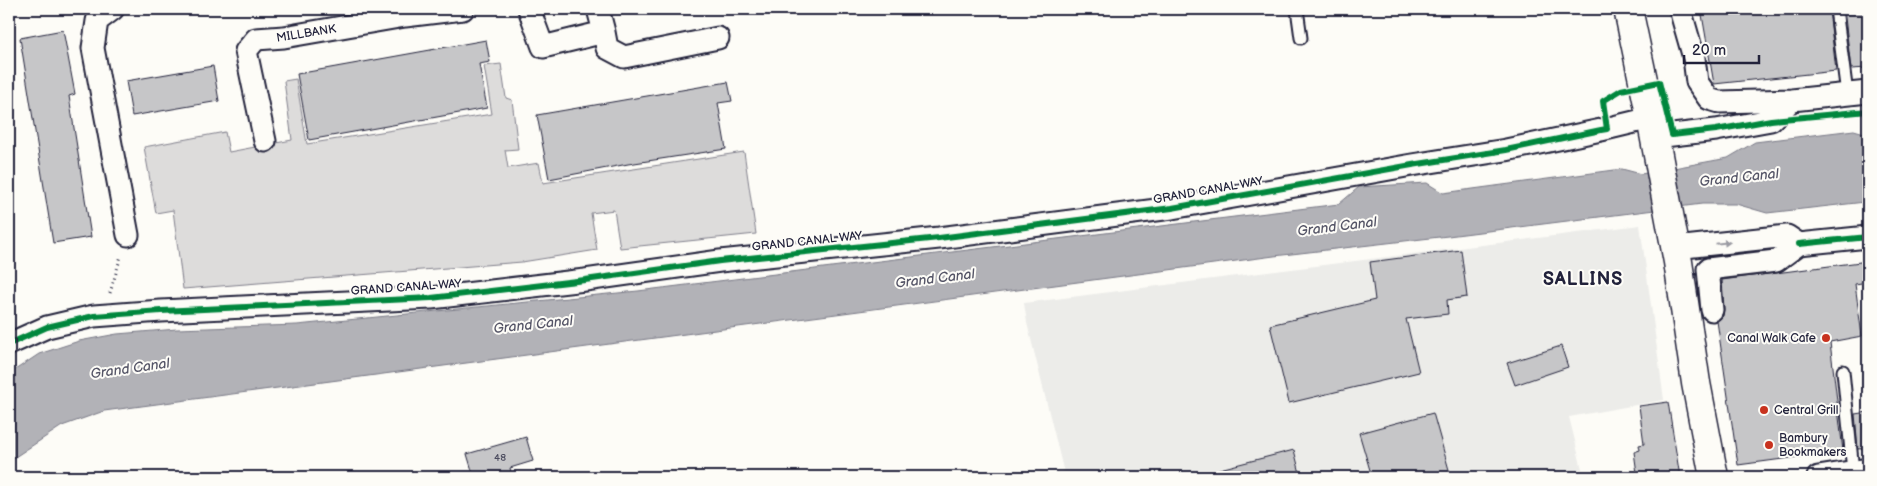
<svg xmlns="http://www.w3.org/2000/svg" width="1877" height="486" font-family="'Balsamiq Sans',sans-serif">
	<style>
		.built { fill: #ecece9 }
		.green { fill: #dddcdb; stroke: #807f8b }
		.water { fill: #b2b2b7; stroke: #787885 }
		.building { fill: #c6c6c8; stroke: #22223b }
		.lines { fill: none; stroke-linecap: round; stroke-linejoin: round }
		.lane-casing { stroke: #22223b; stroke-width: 15 }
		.street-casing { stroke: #22223b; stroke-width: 25 }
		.secondary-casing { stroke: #22223b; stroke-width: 31 }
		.path { stroke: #22223b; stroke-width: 3; stroke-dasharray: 1 4; stroke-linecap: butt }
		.lane { stroke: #fdfcf7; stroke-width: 11 }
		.street { stroke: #fdfcf7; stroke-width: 21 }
		.secondary { stroke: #fdfcf7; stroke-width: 28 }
		.cycleway-casing { stroke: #fdfcf7; stroke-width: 9 }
		.cycleway { stroke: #00873e; stroke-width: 6 }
		.oneway { fill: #9a9aa2 }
		.poi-dot { fill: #c8321e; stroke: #fdfcf7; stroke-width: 2 }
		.labels { text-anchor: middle; stroke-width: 4; stroke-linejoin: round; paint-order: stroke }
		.number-label { font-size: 10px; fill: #4b4b5e }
		.street-label { font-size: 12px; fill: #22223b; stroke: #fdfcf7 }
		.poi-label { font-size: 12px; fill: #22223b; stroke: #fdfcf7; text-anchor: start }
		.water-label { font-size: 14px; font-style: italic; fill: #545466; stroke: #fdfcf7 }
		.district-label { font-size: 18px; font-weight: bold; letter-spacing: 1px; fill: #22223b; stroke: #fdfcf7 }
	</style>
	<rect width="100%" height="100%" fill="#fdfcf7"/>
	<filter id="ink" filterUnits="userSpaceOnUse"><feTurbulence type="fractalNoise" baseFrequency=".02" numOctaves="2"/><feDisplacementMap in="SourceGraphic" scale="10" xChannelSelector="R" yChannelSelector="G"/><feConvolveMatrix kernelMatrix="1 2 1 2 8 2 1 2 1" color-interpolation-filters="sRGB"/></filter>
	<g filter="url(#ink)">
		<!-- built -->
		<path class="built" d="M1640,225l24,175 -95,17 15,60h-519l-38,-154 -3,-20z"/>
		<!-- green -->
		<path class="green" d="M501,64l5,34 6,2 6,49 -13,1 3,18 31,-5 4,20 201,-31 12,82 -136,14 -6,-38 -23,3 6,37 -75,12 -339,27 -10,-79 -17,3 -12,-66 81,-15 4,20 63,-12 -8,-59 12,-2 11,65 185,-30 -8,-48z"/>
		<!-- water -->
		<path class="water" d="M1854,130l14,4v67l-3,1 -98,11 -31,-9h-34l-254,32 -174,20 -1170,155 -42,15 -53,35v-87l30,-20 40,-13 38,-7 60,-5 120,-4 341,-34 701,-87 20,-17 68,-4 16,10 179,-24 19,5 87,-16 27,-16z"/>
		<!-- building -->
		<path class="building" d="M1701,9h128l7,62 -122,13z
			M1844,9h24v59l-17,1z
			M63,30l12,64 -6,2 22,141 -38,6 -33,-205z
			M486,40l4,22 -11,2 8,44 -178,32 -12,-66z
			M213,66l6,35 -87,15 -6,-35z
			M728,82l4,19 -14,2 8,46 -98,15 -79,15 -12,-64z
			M1461,250l6,47 -20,3 1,14 -42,5 13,53 -130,31 -19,-78 105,-25 -5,-38z
			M1868,261v21l-13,2 7,52 -32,6 13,109 -105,14 -21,-144 6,-5 1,-7 -2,-29z
			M1561,346l7,21 -53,18 -8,-22z
			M1668,402l12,75h-35l-1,-5 -7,1 -3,-21 6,-2 -1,-5 5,-1 -5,-38z
			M1868,412v36l-10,1 -3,-35z
			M1433,413l18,64h-79l-13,-44z
			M526,437l7,24 -23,7 2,9h-38l-7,-23z
			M1294,450l7,27h-84l-1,-7z"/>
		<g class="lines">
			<defs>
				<path id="lane" d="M1297,9l4,29
					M1836,9l11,85
					M1843,371l10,100"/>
				<path id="street" d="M113,9l-16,12 -4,27 35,187
					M529,9l14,38 61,-15 -6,-23
					M1680,9l14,49 3,24 12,17 10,3 73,-2 76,-8
					M604,32l3,16 17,9 94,-19
					M1655,137l61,-7 55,-10 21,-20
					M265,141l-19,-90 10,-12 28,-2 121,-21 58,-7
					M1675,248l112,-12 12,8
					M1712,310l-4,-41 68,-8 23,-17 69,-7
					M9,344l38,-17 47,-11 67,-5 270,-13 154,-18 135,-19 219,-23 233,-30 240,-43 94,-15 95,-20 50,-12
					M1818,477l50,-8"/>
				<path id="secondary" d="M1628,9l23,109 27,144 18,121 18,94"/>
			</defs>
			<!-- lane casing -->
			<use href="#lane" class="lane-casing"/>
			<!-- street casing -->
			<use href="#street" class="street-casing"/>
			<!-- secondary casing -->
			<use href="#secondary" class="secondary-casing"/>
			<!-- path -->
			<path class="path" d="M110,293l11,-37"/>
			<!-- lane -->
			<use href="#lane" class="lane"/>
			<!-- street -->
			<use href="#street" class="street"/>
			<!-- secondary -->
			<use href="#secondary" class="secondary"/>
			<defs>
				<path id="cycleway" d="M1799,244l69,-7
					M9,344l38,-17 47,-11 67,-5 270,-13 154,-18 135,-19 219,-23 233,-30 240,-43 94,-15 95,-20 6,-1 -4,-28 18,-11 38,-8 13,53 44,-5 55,-10 97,-9"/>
			</defs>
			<!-- cycleway casing -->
			<use href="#cycleway" class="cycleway-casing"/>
			<!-- cycleway -->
			<use href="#cycleway" class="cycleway"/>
		</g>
		<!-- one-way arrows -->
		<defs><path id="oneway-solid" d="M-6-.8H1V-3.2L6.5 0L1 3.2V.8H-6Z" transform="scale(1.25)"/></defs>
		<use class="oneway" href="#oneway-solid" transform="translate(1723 243) rotate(-6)"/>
	</g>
	<!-- markers -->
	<g class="poi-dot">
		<circle cx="1826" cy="338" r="5"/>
		<circle cx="1764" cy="410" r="5"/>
		<circle cx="1769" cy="445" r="5"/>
	</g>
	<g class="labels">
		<!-- number labels -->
		<g class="number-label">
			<text x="500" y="461">48</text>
		</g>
		<!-- street labels -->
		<g class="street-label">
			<text transform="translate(306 33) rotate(-9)" y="4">MILLBANK</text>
			<text transform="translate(1208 190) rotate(-10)" y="4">GRAND CANAL WAY</text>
			<text transform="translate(807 241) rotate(-6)" y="4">GRAND CANAL WAY</text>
			<text transform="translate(406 287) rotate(-4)" y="4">GRAND CANAL WAY</text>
		</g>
		<!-- poi labels -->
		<g class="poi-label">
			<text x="1816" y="342" text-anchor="end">Canal Walk Cafe</text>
			<text x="1774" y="414">Central Grill</text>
			<text x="1779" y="442">Bambury<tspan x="1779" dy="14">Bookmakers</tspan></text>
		</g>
		<!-- water labels -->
		<g class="water-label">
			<text transform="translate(1739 177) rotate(-6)" y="5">Grand Canal</text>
			<text transform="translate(1337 226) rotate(-7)" y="5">Grand Canal</text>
			<text transform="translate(935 278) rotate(-7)" y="5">Grand Canal</text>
			<text transform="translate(533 324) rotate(-6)" y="5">Grand Canal</text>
			<text transform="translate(130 368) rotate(-8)" y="5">Grand Canal</text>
		</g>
		<!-- district labels -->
		<g class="district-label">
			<text x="1583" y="285">SALLINS</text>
		</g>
	</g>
	<!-- margin -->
	<rect width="1877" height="486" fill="none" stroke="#fdfcf7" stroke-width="30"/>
	<rect x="15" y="15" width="1847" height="456" fill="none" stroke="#22223b" stroke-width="2" filter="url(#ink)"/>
	<!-- scale -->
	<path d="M1684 55v8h75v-8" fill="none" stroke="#22223b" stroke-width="2.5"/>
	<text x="1692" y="55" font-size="15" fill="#22223b" stroke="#fdfcf7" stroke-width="4" paint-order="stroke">20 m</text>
</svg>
